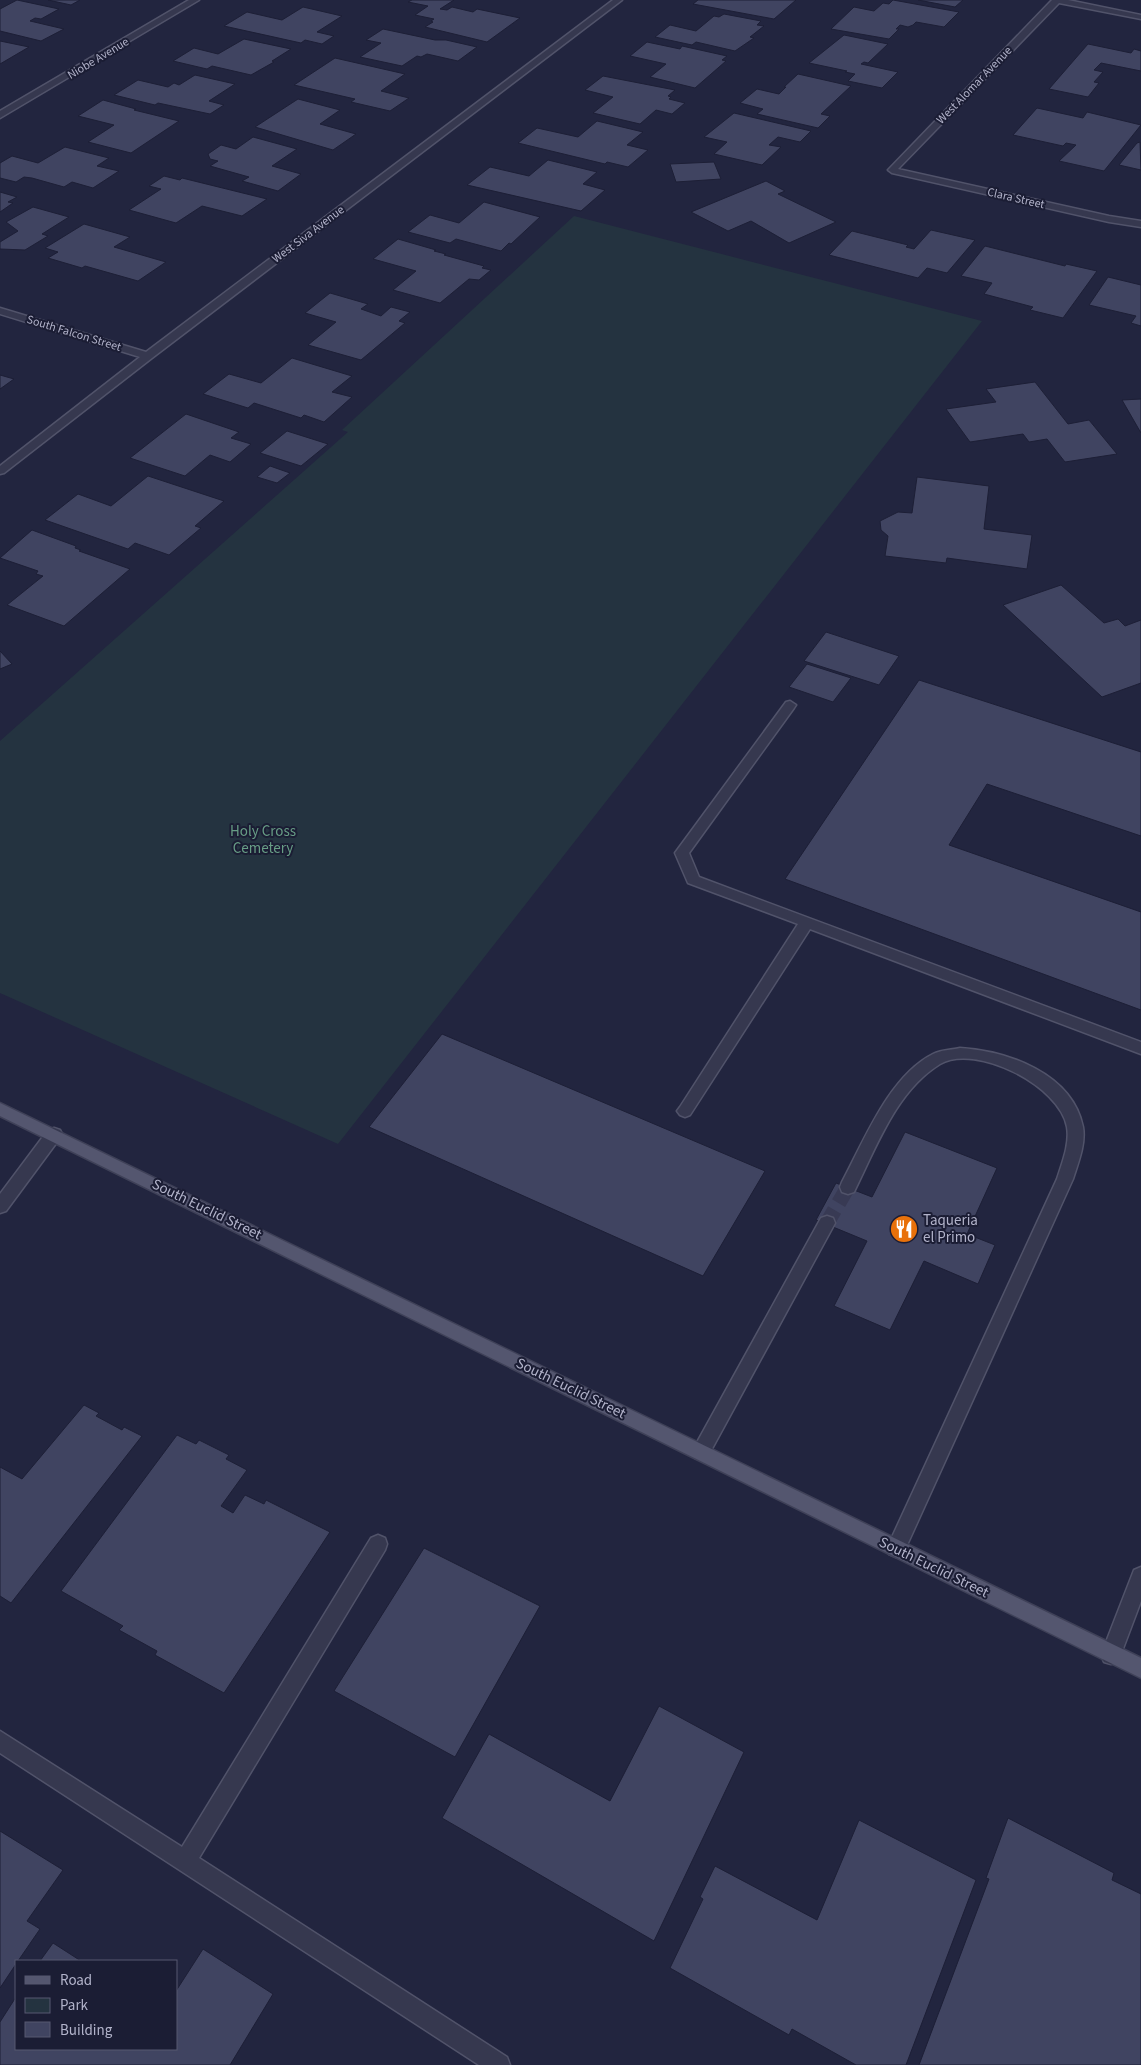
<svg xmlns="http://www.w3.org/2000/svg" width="1141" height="2065" font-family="'Source Sans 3',sans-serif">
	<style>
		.green { fill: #243340 }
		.building { fill: #404461; stroke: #1d1f36 }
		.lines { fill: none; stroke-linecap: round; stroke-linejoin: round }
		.minor-tunnel { stroke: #383a54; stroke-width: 15; stroke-dasharray: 15 8; stroke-linecap: butt }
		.minor-casing { stroke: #51536a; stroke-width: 3 }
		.major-casing { stroke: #3f4158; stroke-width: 3 }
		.minor { fill: #36384f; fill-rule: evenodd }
		.major { fill: #54566f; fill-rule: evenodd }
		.labels { text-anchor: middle; stroke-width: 4; stroke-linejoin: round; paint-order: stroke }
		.far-street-label { font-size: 12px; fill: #b2b3ca; stroke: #1b1d34 }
		.park-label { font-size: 15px; fill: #679d85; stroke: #1b1d34 }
		.street-label { font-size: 15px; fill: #b2b3ca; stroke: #1b1d34 }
		.poi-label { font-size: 15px; fill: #b2b3ca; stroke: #1b1d34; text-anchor: start }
	</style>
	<rect width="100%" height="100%" fill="#22253f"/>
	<!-- green -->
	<path class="green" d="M574,216l408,105 -644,823 -338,-151v-252l348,-309 -6,-2z"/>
	<!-- building -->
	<path class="building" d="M17,0l42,9 -18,10 -6,-1 -5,3 34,8 -23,12 -41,-10v-22z
		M48,0h32l-9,5z
		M412,0h42l-14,9 7,1 5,-3 21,5 4,-3 43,9 -33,24 -62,-15 8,-5 -2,-1 3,-2 -19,-4 13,-9 -20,-4z
		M698,0h98l-22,19 -81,-15z
		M893,0l66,12 -15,15 -28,-5 -3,3 -5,2 -8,-2 -4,4h3l-10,10 -58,-10 23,-22 20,4 9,-8 6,1z
		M918,0h45l-8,7z
		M303,7l39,9 -25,16 17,4 -12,8 -17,-4 -4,3 -77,-17 23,-14 35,8z
		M724,14l37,7 -4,4 7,1 -14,11 4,1 -19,13 -39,-9 -4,3 -37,-8 15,-12 26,6 18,-15 5,1z
		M383,29l52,11h11l31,7 -19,14 -31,-7 -6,3 -4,-1 -15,10 -42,-9 21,-14 -15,-3z
		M844,35l44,9 -20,19 -4,-1 -3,2 37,8 -16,16 -34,-7 7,-7 -10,-2 2,-1 -38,-8z
		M244,39l47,10 -19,12 2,1 -23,13 -39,-9 -5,3 -34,-8 21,-13 24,6z
		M0,41l29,6 -29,17z
		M647,42l33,7 2,-3 45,10 -5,4 4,1 -31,27 -45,-11 16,-13 -36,-8z
		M1088,44l43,9 3,-4 7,2v20l-40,-8 -7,7 9,2 -9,10 5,1 -11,14 -39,-8z
		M335,58l70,16 -24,17 28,7 -19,13 -39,-9 4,-3 -61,-14z
		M798,74l53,12 -30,28 9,2 -12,12 -61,-14 6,-5 -23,-6 17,-14 22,5 7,-7h-2z
		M195,75l40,9 -26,17 15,4 -14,9 -52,-11 -3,2 -41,-10 24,-15 30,7 6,-4 5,2z
		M603,76l72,14 -7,6 3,1 -2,2 16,4 -13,11 -16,-4 -16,14 -47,-11 20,-16 -28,-7z
		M298,99l42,11 -20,14 36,10 -23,16 -78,-23z
		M103,100l33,9 -2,1 45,11 -48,32 -43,-11 26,-17 -36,-9z
		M1037,108l46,10 4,-6 54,13 -37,46 -45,-10 17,-16 -10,-2 -3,3 -50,-11z
		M734,113l77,18 -11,11 -22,-5 -9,8 12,2 -19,18 -48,-11 13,-12 -23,-5z
		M597,121l46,11 -16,13 21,5 -20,17 -21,-5 -2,2 -87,-21 19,-15 41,9z
		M253,137l44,12 -25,17 29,8 -23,17 -36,-10 7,-4 -39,-11 8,-5 -8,-2 -2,-5 13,-9 15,4z
		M1140,142l1,28 -22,-5 18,-22z
		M65,147l44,11 -12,8 22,5 -26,17 -21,-6 -8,5 -32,-9 -8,-1 -8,5 -16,-4v-15l12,-7 26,7z
		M548,160l49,12 -14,12 22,6 -24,21 -114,-26 23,-18 39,9z
		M714,162l7,17 -45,3 -6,-18z
		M164,176l16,4 2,-2 85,21 -25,17 -40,-10 -26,17 -47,-13 32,-21 -12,-3z
		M766,181l19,10 -7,3 58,28 -47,21 -38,-22 -23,10 -37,-19z
		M0,192l17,5 -9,5 5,1 -13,9z
		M484,202l56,15 -29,27 -2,-1 -8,8 -45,-12 -6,4 -42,-11 22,-17 29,8z
		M33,207l36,10 -27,17 6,2 -23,14 -25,-1v-7l18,-11 -12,-9z
		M84,224l46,13 -16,10 52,15 -28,19 -53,-15 -3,2 -34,-10 10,-6 -13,-4z
		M931,230l44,10 -28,33 -20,-5 -9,10 -89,-23 23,-24 56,14 -2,2 8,2z
		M398,239l38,11 -2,1 12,3 -2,1 40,11 -2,2 9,2 -12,10 -10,-1 -29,24 -47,-13 23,-19 -43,-12z
		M985,246l80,20 1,-2 31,7 -34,47 -33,-8 3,-3 -49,-13 8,-11 -31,-7z
		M1108,277l33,8v41l-10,-3 5,-7 -47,-11z
		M330,293l38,11 -7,5 20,7 10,-9 19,5 -11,9 6,2 -44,37 -53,-15 28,-23 -31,-9z
		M292,358l60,18 -20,16 20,5 -28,25 -20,-7 -3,3 -47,-15 -6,5 -45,-14 26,-20 32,9z
		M0,375l14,4 -14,10z
		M1035,382l33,42 21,-4 28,34 -52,8 -18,-23 -18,3 -6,-8 -53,8 -24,-33 50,-7 -10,-13z
		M1141,399v34l-19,-33z
		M186,414l53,18 -8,6 20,6 -21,18 -20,-7 -25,21 -55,-18z
		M287,431l41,13 -27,22 -41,-13z
		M270,466l20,7 -13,10 -20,-6z
		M148,476l76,25 -29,25 6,2 -32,27 -34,-12 -7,6 -83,-29 33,-26 33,12z
		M917,477l72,9 -5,43 48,6 -5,34 -80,-11 -1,5 -61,-7 3,-20 -7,-6 -1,-9 18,-9 14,1z
		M32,530l44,16 -1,2 6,2 -2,1 51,18 -66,57 -57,-21 36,-29 -7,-2 2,-3 -38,-13z
		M1061,585l43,38 14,-4 7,7 16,-6v63l-39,14 -99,-92z
		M826,632l73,24 -20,29 -75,-24z
		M0,651l12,13 -12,5z
		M807,664l44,14 -18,24 -44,-15z
		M919,680l222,72v84l-154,-52 -38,61 192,67v98l-356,-131z
		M442,1034l323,137 -62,105 -334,-149z
		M905,1132l92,36 -30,66 28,11 -17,39 -54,-23 -34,69 -56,-24 33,-65 -51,-21 20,-37 36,14z
		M84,1405l15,8 -3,3 26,14 2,-3 18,9 -131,167 -11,-7v-129l22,12z
		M177,1435l19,9 3,-4 30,15 -3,4 21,11 -26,36 12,7 12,-18 19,9 2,-4 64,32 -106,161 -69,-38 2,-4 -38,-21 4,-4 -62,-35z
		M424,1548l116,58 -85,151 -121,-66z
		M659,1706l85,46 -90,189 -212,-123 47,-84 121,67z
		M1008,1818l106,55 -2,7 29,14v171h-222l70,-186 -3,-1z
		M859,1820l117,60 -70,185h-50l-64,-36 -3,6 -119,-67 33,-69 -3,-2 15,-31 102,54z
		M0,1831l63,39 -36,51 13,8 -22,32h-2v3l-16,24z
		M53,1943l28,18h-41z
		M203,1949l70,45 -43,71h-230v-43l16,-25v52h160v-58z"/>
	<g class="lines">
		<!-- minor-tunnel -->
		<path class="minor-tunnel" d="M827,1223l21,-36"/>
		<defs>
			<path id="minor" d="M189,0h10l-199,118v-7z
				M613,0h9l-470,358 -148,115 -4,1v-8l140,-109 -140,-43v-6l146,44z
				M1052,0h16l73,15v4l-82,-16 -161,166 211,47 32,5v6l-32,-5 -217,-49 -4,-3z
				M790,701l6,4 -2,3 -105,145 10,24 442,165v12l-331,-125 -120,186 -5,2 -5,-2 -3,-4 3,-4 118,-183 -110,-41 -13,-30 111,-151z
				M960,1048c47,3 112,25 123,79 3,17 -5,36 -10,52l-170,375 -7,3 -7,-3 -2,-6 170,-369c5,-16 13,-35 10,-52 -7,-41 -91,-84 -127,-63 -44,27 -64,84 -86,128l-6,2 -6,-2 -2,-5 2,-5c22,-41 47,-106 91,-128 8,-4 18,-4 27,-6z
				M54,1128l6,2 2,4 -2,4 -54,73 -6,2v-19l48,-64z
				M827,1216l6,2 2,5 -128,235 -6,2 -6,-2 -3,-6 3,-6 126,-228z
				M378,1535l7,3 2,6 -2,6 -186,308 308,199 3,8h-31l-479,-312v-22l182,116 189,-309z
				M1141,1567v34l-23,61 -7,2 -7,-2 -3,-7 33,-85z"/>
			<path id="major" d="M0,1103l1141,555v20l-1141,-562z"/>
		</defs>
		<!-- minor casing -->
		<use href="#minor" class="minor-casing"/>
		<!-- major casing -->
		<use href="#major" class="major-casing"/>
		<!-- minor -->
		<use href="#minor" class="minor"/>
		<!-- major -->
		<use href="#major" class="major"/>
	</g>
	<!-- icons -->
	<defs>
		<symbol id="restaurant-disc" viewBox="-11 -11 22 22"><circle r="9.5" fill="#e8710a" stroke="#1b1d34"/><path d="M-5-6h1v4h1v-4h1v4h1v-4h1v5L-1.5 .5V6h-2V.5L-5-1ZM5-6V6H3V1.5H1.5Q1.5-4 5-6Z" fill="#fff"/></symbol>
	</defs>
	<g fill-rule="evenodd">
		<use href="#restaurant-disc" x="888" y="1213" width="32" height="32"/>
	</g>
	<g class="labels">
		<!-- far-street labels -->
		<g class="far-street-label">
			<text transform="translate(98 58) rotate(-31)" y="4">Niobe Avenue</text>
			<text transform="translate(974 85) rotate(-46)" y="4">West Alomar Avenue</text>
			<text transform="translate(1016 198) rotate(13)" y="4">Clara Street</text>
			<text transform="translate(308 234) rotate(-37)" y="4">West Siva Avenue</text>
			<text transform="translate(74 333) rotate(17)" y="4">South Falcon Street</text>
		</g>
		<!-- park labels -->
		<g class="park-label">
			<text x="263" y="836">Holy Cross<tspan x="263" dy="17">Cemetery</tspan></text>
		</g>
		<!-- street labels -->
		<g class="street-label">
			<text transform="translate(207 1209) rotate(26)" y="5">South Euclid Street</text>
			<text transform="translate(571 1388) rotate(26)" y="5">South Euclid Street</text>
			<text transform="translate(934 1567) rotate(26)" y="5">South Euclid Street</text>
		</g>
		<!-- poi labels -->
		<g class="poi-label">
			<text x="923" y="1225">Taqueria<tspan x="923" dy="17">el Primo</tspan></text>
		</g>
	</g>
	<!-- legend -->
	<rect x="15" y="1960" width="162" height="90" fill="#1b1d34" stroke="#575970"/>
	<rect x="25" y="1976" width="25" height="8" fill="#54566f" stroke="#575970"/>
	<text x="60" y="1985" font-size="15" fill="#b2b3ca">Road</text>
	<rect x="25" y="1998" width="25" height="15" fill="#243340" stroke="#575970"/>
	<text x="60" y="2010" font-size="15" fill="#b2b3ca">Park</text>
	<rect x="25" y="2022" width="25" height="15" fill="#404461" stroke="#575970"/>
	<text x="60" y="2035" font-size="15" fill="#b2b3ca">Building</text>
</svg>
